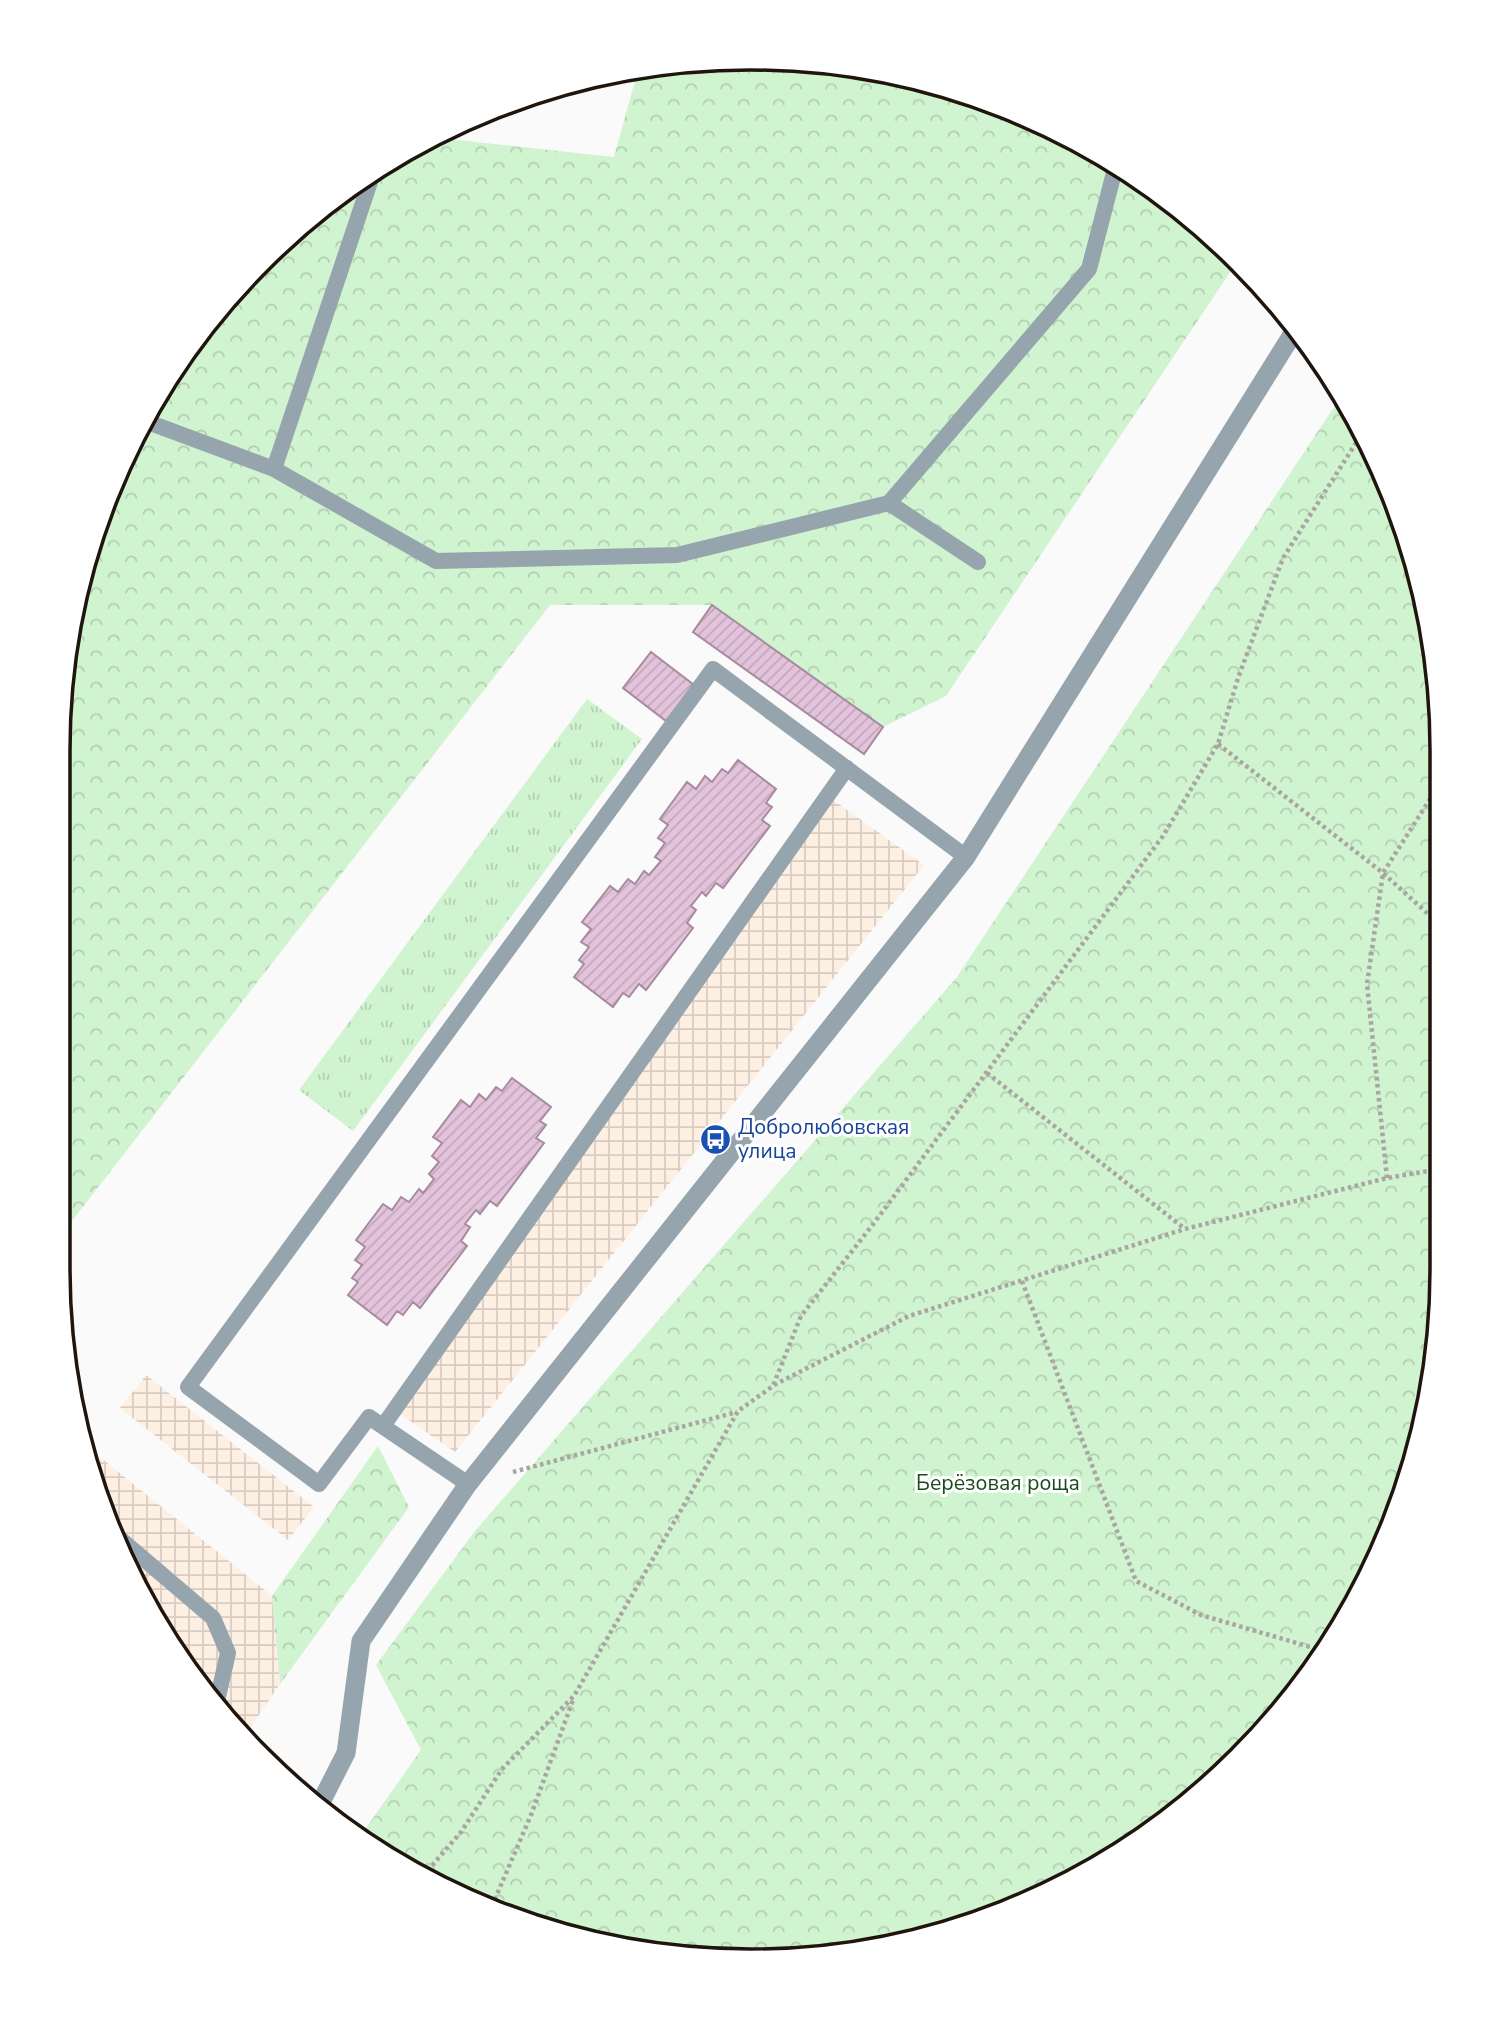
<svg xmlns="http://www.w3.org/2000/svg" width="1500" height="2019" font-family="'Nunito Sans',sans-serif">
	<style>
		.industrial { fill: url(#industrial-grid) }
		.grass { fill: url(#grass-tufts) }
		.forest { fill: url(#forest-crowns) }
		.building { fill: url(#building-hatch); stroke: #a78aa0; stroke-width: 2 }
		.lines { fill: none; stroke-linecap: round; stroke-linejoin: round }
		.path { stroke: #a9a5a2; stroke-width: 4.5; stroke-dasharray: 3.5 3.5; stroke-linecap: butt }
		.service { stroke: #95a4ad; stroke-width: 16 }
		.minor { stroke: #95a4ad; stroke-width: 19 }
		.labels { text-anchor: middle; stroke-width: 6; stroke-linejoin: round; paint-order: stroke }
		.transit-label { font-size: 21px; fill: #164399; stroke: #fff; text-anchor: start }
		.park-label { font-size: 21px; fill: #174b1d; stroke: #fff }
		.rim { fill: none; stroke: #20150d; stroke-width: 3.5 }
	</style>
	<defs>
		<pattern id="industrial-grid" width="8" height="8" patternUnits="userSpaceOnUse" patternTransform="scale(1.75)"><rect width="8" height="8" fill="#feefe3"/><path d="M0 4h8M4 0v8" fill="none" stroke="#d9ccc2"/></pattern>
		<pattern id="grass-tufts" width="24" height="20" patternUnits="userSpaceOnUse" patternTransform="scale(1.75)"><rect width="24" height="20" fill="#d0f3d0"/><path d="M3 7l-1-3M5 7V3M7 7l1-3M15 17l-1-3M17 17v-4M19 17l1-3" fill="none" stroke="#b2cfb1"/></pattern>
		<pattern id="forest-crowns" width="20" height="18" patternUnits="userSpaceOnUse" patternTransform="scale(1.75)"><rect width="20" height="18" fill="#d0f3d0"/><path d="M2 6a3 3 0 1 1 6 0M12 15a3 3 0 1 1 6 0" fill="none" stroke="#b2cfb1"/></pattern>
		<pattern id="building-hatch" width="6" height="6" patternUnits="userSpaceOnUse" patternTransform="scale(1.75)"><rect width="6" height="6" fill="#e3c3db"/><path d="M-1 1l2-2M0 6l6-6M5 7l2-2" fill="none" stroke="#c2a7bb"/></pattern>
	</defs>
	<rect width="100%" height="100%" fill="#fafafa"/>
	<!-- industrial -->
	<path class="industrial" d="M832,799l92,66 -469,587 -55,-38z
		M146,1375l168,132 -26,33 -168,-132z
		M80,1441l192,155 8,88 -36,53 -43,-46 -50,-76 -70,-166z"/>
	<!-- grass -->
	<path class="grass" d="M587,699l55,40 -289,392 -54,-41z"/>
	<!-- forest -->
	<path class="forest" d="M705,59l136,5 132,31 123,56 111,79 30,32 -291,434 -63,31 -171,-122h-162l-492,634 1,-534 22,-134 30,-86 64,-120 85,-104 69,-60 102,-64 183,20 24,-87z
		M1340,398l50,87 46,174 5,656 -35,176 -56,124 -79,110 -100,93 -156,91 -86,29 -133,22 -181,-12 -172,-58 -82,-55 60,-85 -45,-85 99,-134 482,-554z
		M378,1446l31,61 -129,177 -8,-88z"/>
	<!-- building -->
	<path class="building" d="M712,605l171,122 -19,27 -171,-122z
		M651,652l43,33 -28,36 -43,-33z
		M738,760l38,29 -10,14 6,4 -10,13 8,6 -47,62 -7,-5 -10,13 -4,-4 -11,14 5,4 -9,13 6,5 -47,62 -7,-6 -10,13 -6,-4 -10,14 -39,-30 10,-13 -5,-4 10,-13 -8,-5 10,-13 -9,-7 28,-36 8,6 10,-13 7,5 9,-13 5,4 12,-14 -6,-4 10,-14 -7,-5 10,-13 -8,-6 27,-37 9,7 9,-13 7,6 10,-13 6,4z
		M512,1078l39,29 -11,14 6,4 -10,13 8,5 -47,63 -7,-5 -10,13 -4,-4 -11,14 5,3 -9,14 6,5 -47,62 -7,-6 -10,13 -6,-4 -10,14 -39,-30 10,-13 -6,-4 10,-13 -7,-5 10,-13 -9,-7 27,-36 9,6 9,-13 8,5 10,-13 4,4 11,-14 -5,-5 10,-12 -7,-6 10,-13 -9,-6 28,-37 9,7 9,-13 7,6 10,-13 6,4z"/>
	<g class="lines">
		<!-- path -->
		<path class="path" d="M1218,744l165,129 55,50
			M987,1073l198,156
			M1387,1178l-20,-194 16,-111 54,-85
			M1022,1281l114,300 65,34 123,36
			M774,1385l135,-69 276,-87 202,-51 53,-9
			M513,1472l224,-60
			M423,1876l38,-44 41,-63 72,-73 164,-285 35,-25 28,-70 70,-89 292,-391 55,-92 20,-66 45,-120 78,-123
			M492,1906l39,-91 42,-115"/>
		<!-- service -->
		<path class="service" d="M145,421l129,48 162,92 241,-6 212,-52 200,-234 27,-104
			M274,469l99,-296
			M889,503l89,59
			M383,1426l464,-658
			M468,1484l-99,-67 -50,67 -131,-97 525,-718 253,188
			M118,1537l95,81 15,35 -10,44 -4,7"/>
		<!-- minor -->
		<path class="minor" d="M319,1806l27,-53 15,-112 107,-157 498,-627 331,-530"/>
	</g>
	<!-- icons -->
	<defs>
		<symbol id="bus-disc" viewBox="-11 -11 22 22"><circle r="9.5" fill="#1a4fb4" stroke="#fff"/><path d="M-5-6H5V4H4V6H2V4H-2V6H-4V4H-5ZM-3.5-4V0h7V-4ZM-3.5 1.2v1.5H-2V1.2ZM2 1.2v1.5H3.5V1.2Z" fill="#fff"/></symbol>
	</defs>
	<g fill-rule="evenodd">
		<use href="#bus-disc" x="698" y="1122" width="35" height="35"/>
	</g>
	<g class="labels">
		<!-- transit labels -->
		<g class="transit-label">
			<text x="738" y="1134">Добролюбовская<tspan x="738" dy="24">улица</tspan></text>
		</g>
		<!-- park labels -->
		<g class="park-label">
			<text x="998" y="1490">Берёзовая роща</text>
		</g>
	</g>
	<!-- crop -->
	<path d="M0 0H1500V2019H0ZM750 70H750A680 680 0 0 1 1430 750V1269A680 680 0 0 1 750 1949H750A680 680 0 0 1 70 1269V750A680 680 0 0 1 750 70Z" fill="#fff" fill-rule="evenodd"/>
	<path class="rim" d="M750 70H750A680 680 0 0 1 1430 750V1269A680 680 0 0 1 750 1949H750A680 680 0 0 1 70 1269V750A680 680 0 0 1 750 70Z"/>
</svg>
